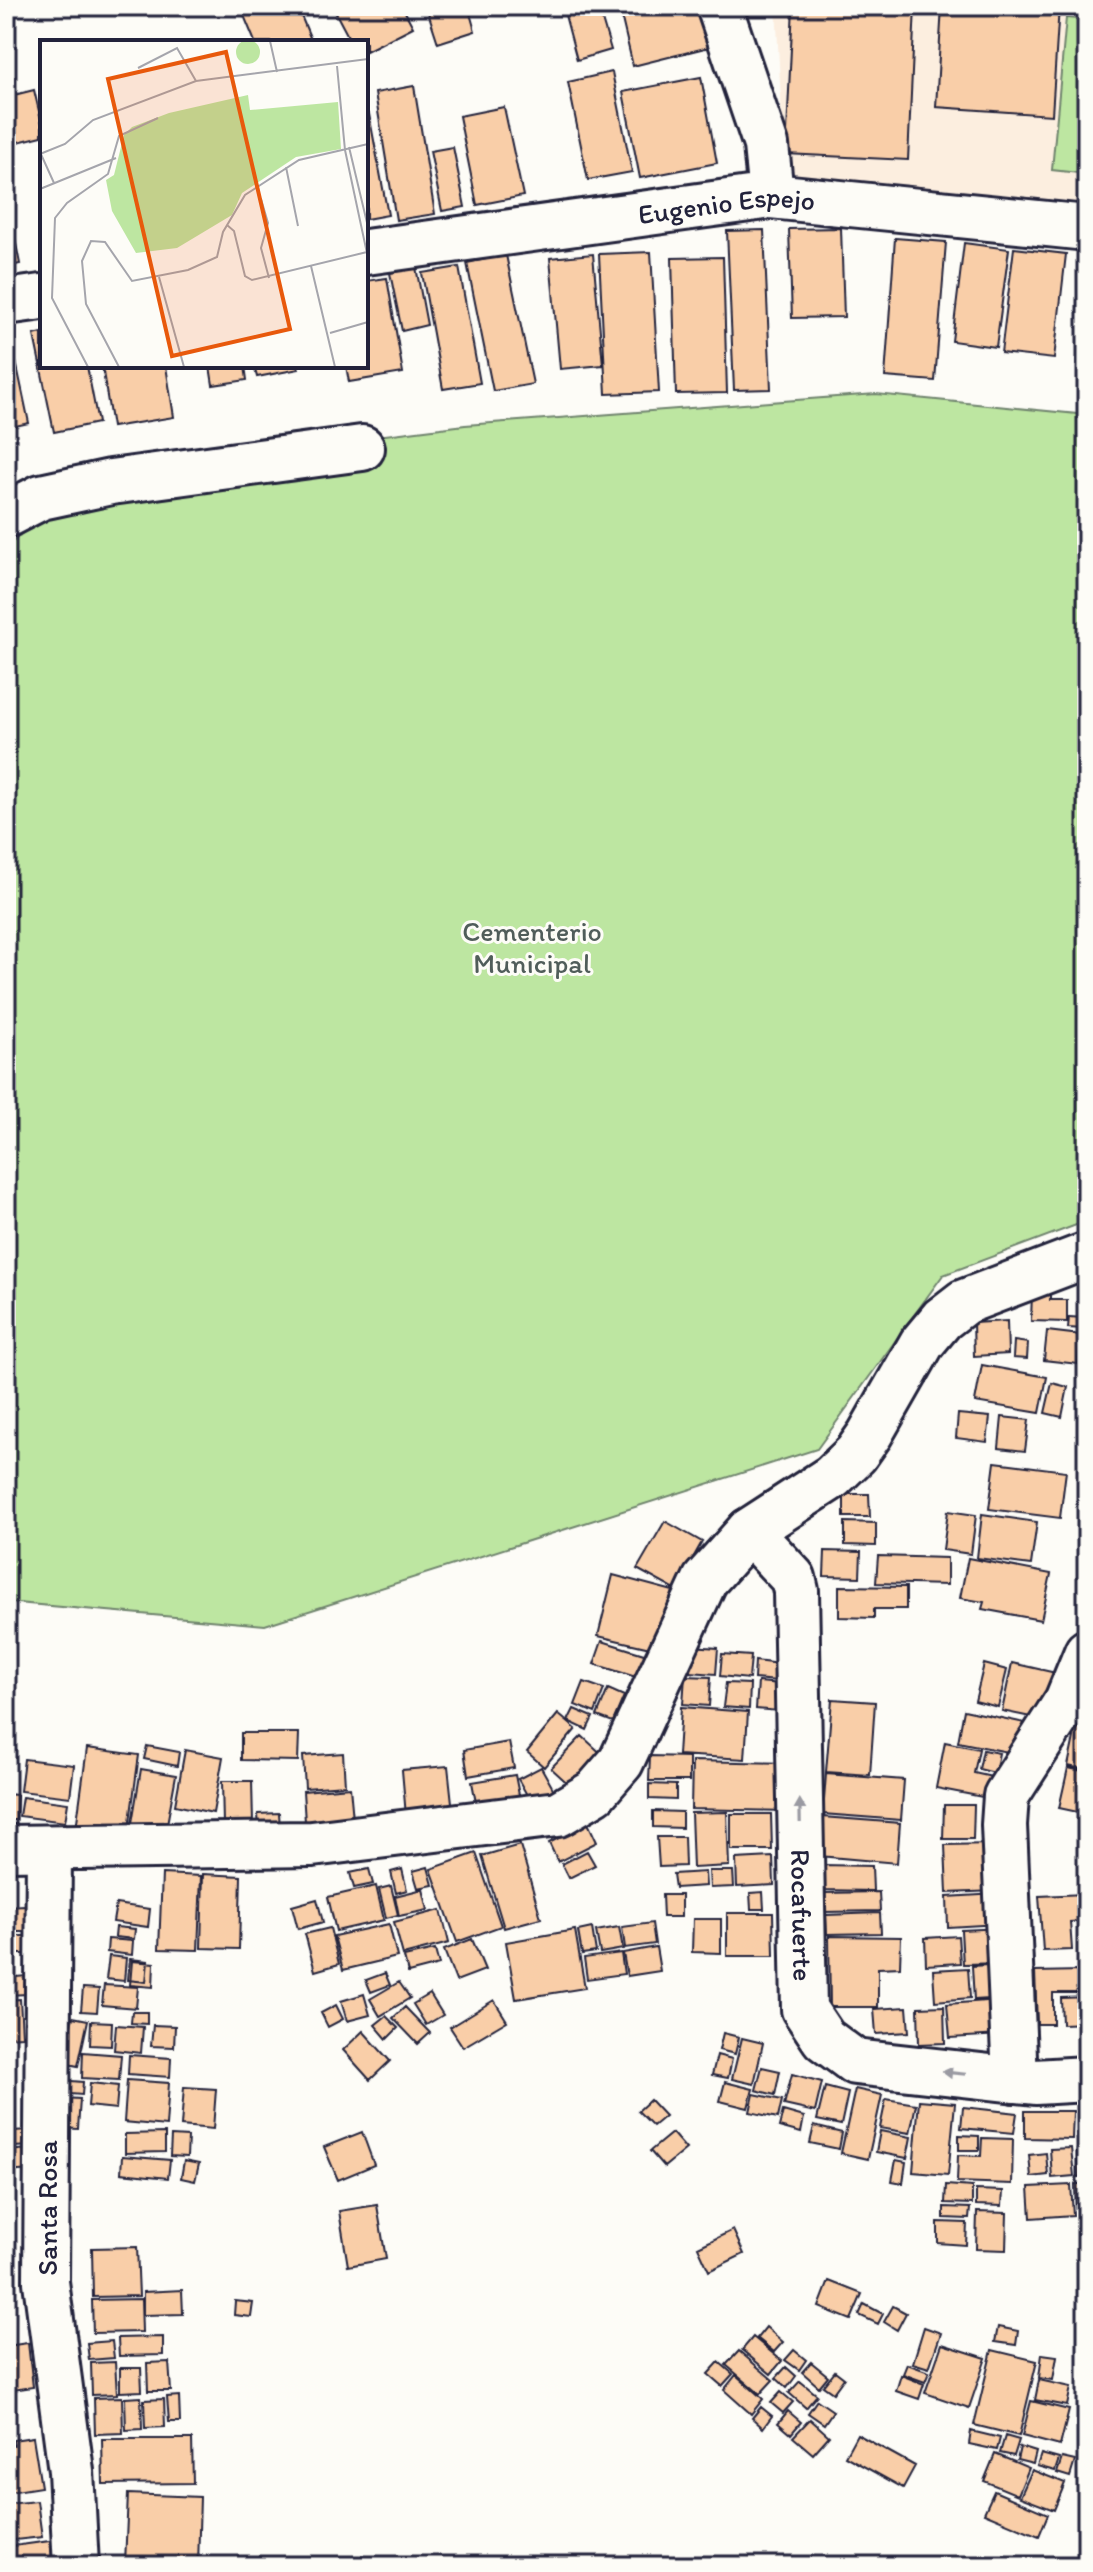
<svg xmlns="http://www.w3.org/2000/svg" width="1093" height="2572" font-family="Itim,sans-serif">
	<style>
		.built { fill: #fceedf }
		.green { fill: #bde6a1; stroke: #70846e; stroke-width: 2 }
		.building { fill: #f9cea8; stroke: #22223b; stroke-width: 2 }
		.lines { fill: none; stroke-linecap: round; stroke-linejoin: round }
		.minor-casing { stroke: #22223b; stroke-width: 50 }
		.minor { stroke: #fdfcf7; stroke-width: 44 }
		.oneway { fill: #9a9aa2 }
		.labels { text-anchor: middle; stroke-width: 6; stroke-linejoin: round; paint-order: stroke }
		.street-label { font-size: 28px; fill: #22223b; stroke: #fdfcf7 }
		.park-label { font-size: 28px; fill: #505d5a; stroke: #fdfcf7 }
		.inset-road { fill: none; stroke: #a5a5ac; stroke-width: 2 }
		.view { fill: #e8590c; fill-opacity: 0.15; stroke: #e8590c; stroke-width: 4 }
		.inset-edge { fill: none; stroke: #22223b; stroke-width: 4 }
	</style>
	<rect width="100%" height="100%" fill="#fdfcf7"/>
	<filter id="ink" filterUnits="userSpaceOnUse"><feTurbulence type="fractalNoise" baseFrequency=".0125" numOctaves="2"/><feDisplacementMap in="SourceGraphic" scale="16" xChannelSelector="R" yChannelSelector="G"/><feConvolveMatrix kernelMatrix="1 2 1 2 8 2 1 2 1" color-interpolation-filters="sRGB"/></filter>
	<g filter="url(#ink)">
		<!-- built -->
		<path class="built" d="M776,6h311v205l-302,-32z"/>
		<!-- green -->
		<path class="green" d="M1066,18l21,2v154l-35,-4z
			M876,394l211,21v806l-144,54 -126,174 -552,176 -259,-23v-1054l22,-20 85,-59 352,-44z"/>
		<!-- building -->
		<path class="building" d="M240,6h57l15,36h-57z
			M332,6h70l11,21 -47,24v-9h-15z
			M426,6h42l7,25 -37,12z
			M594,6h4l13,44 -34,10 -12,-45z
			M659,6h52l10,38 -88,22 -12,-51z
			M793,6h122l-7,154 -122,-6z
			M942,6h117l-7,109 -116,-8z
			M612,72l20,100 -44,8 -20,-98z
			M701,77l16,86 -77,15 -17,-86z
			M414,86l21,128 -39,6 -21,-127z
			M34,90l8,34v12l-36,9v-48z
			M504,107l19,89 -46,9 -18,-89z
			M369,114l19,101 -22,4v-104z
			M453,147l12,60 -23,4 -12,-60z
			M6,193l14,71 -14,3z
			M841,228l3,89 -52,1 -3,-89z
			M764,230l7,159 -37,1 -7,-159z
			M895,238l51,4 -11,139 -50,-4z
			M964,243l45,6 -13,98 -44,-6z
			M1014,248l52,6 -12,105 -53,-6z
			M651,252l8,140 -53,2 -7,-140z
			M593,254l10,111 -43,4 -10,-111z
			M506,255l27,129 -40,7 -26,-128z
			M723,257l4,136 -51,1 -4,-136z
			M416,267l11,58 -25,6 -12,-58z
			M459,267l21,116 -37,6 -21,-116z
			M387,278l16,95 -54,9 -3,-16h20v-85z
			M42,333v33h45l11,57 -44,9 -20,-97z
			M14,352l15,71 -23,5v-74z
			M102,366h64l8,51 -62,10z
			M210,366h35l2,14 -34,5z
			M254,366h44l1,3 -42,8z
			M1032,1293h18v7h17v22l-36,-1z
			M1069,1317l15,1v11l-16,-1z
			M1007,1321l1,33 -34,2 -1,-33z
			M1047,1331l33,4 -2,29 -34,-4z
			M1014,1341l14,2 -1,16 -14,-1z
			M982,1365l65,12 -7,36 -65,-11z
			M1052,1383l16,4 -6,30 -17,-4z
			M958,1414l32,3 -3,25 -31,-4z
			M1002,1417l27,3 -4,31 -26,-3z
			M995,1462l71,9 -6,47 -71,-9z
			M844,1494h25l1,23h-26z
			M948,1511l28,4 -5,39 -28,-4z
			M982,1514l55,8 -6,43 -54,-7z
			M665,1521l37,21 -27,48 -38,-21z
			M845,1522l31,1v23l-31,-1z
			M825,1551l36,1 -1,25 -36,-1z
			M878,1556l69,2v27l-71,-2z
			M968,1558l83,16 -10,46 -59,-11 2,-7 -24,-4z
			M613,1575l60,16 -14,59 -61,-14z
			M839,1586l67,1v22h-32v9l-35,-1z
			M602,1641l45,14 -8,23 -45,-14z
			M691,1646l27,2 -2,26 -26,-2z
			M722,1654l29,2 -2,23 -29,-3z
			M755,1661l24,3 -1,17 -24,-2z
			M1012,1663l44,10 -11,47 -43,-9z
			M984,1664l23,6 -9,37 -23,-6z
			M685,1676l26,1 -2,29 -26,-2z
			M584,1682l20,7 -9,24 -20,-8z
			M758,1682l23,2 -2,27 -23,-2z
			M726,1683l24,1 -1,25 -26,-2z
			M608,1689l16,7 -11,26 -16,-6z
			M832,1699l43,3 -5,73 -44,-3z
			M681,1707l67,5 -3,47 -67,-4z
			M574,1709l19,8 -6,13 -19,-9z
			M964,1710l61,13 -7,31 -60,-12z
			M558,1714l18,15 -32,38 -17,-15z
			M1077,1723l10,3v44l-19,-4z
			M241,1733h58l-1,28 -57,-1z
			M582,1736l23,21 -31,32 -23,-21z
			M509,1742l5,26 -46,8 -4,-26z
			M945,1742l34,7 -5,24 18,4 -4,21 -52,-10z
			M147,1746l32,6 -2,14 -33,-7z
			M87,1748l52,7 -11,81 -52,-7z
			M185,1750l38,7 -10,56 -38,-8z
			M983,1750l16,3 -4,20 -16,-4z
			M343,1753l2,32 -40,3 -2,-32z
			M650,1756l39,1v24h-40z
			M24,1759l50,6 -4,32 -50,-6z
			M692,1761l98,2v48l-99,-2z
			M448,1766l5,46 -47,4 -4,-46z
			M541,1767l14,25 -23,12 -14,-25z
			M1068,1768l19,4v42l-28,-6z
			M141,1769l35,6 -11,60 -34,-6z
			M826,1774l78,6 -3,40 -78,-6z
			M515,1775l5,25 -43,8 -5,-26z
			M222,1781h30l1,42 -30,1z
			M649,1784l27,1v15l-27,-1z
			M350,1787l3,32 -48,3 -2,-31z
			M6,1794l11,1 -1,25h-10z
			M22,1797l46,6 -3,19 -46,-6z
			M944,1805h30l-1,34h-30z
			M653,1811l29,1v16l-29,-1z
			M727,1812l2,54 -36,2 -2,-55z
			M279,1813l1,15 -21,1 -1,-15z
			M731,1814h40l1,36h-41z
			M822,1817l78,6 -3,40 -78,-7z
			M588,1823l9,19 -39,20 -9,-19z
			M657,1837h27l1,29 -26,1z
			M993,1844l3,47 -49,2 -2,-48z
			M520,1845l21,73 -37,10 -22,-72z
			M587,1851l8,14 -26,13 -7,-14z
			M476,1853l25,73 -44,16 -26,-73z
			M773,1857l1,28 -37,2 -1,-28z
			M822,1865l50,1 1,25 -50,-1z
			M428,1867l5,18 -15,3 -5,-17z
			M369,1869l4,15 -19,4 -4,-15z
			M402,1869l5,21 -11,3 -5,-21z
			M709,1871h24l1,16 -24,1z
			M705,1872l1,14 -31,2 -2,-14z
			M162,1874l39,2 -3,74 -39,-1z
			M203,1874l38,2 -2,73 -38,-1z
			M376,1886l8,34 -48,11 -8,-34z
			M391,1886l7,29 -12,3 -7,-29z
			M423,1889l5,21 -29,6 -4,-20z
			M763,1892l1,17h-13l-1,-16z
			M879,1892l1,19 -57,1v-19z
			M997,1894l2,30 -51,3 -1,-30z
			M1085,1894l1,27 -16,1 2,28 -29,1 -4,-55z
			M662,1895h19v22h-18z
			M317,1899l6,23 -25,7 -6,-23z
			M116,1904l34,5 -2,18 -35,-5z
			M25,1905v27h-19v-26z
			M441,1910l8,33 -46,12 -9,-33z
			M727,1913h46l1,43h-47z
			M880,1913l1,20 -54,1 -1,-19z
			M693,1919h28v34l-29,-1z
			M652,1923l3,21 -30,4 -3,-21z
			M389,1924l8,33 -54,13 -9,-34z
			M116,1927l19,2 -1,10 -19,-2z
			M619,1927l4,22 -23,4 -4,-22z
			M330,1928l9,36 -24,7 -10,-37z
			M592,1928l4,24 -14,2 -4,-23z
			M1002,1928l2,35 -41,1 -2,-34z
			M575,1930l10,58 -69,11 -10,-57z
			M7,1936h20v18h-20z
			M829,1936l72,1 -1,30 -22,1v39h-48z
			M958,1936l2,27 -34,2 -1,-27z
			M108,1939l25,2 -1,14 -25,-3z
			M472,1939l13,31 -29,11 -12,-31z
			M656,1947l4,24 -33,5 -4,-23z
			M435,1950l4,15 -31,8 -4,-16z
			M621,1953l3,21 -37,5 -3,-21z
			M109,1956l17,2 -2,23 -18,-2z
			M130,1959l18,2 -2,21 -18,-2z
			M132,1961l22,2 -1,24 -23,-2z
			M1004,1964l2,34 -32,2 -2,-34z
			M968,1968l2,30 -35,3 -2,-31z
			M1081,1971l1,22h-29v31h-16l-2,-52z
			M385,1973l5,12 -19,7 -5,-12z
			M26,1976l2,18 -22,1v-17z
			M399,1982l11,16 -30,18 -10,-17z
			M104,1985l34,2 -2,21 -34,-3z
			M83,1988l16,1 -2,23 -16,-1z
			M364,1994l6,21 -23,6 -6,-20z
			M430,1994l13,21 -17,10 -13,-21z
			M1087,1997v26l-25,1 -1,-26z
			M20,1999l2,37 -16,1v-37z
			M494,2000l13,21 -44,26 -13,-20z
			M999,2000l2,35 -51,3 -3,-34z
			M336,2005l7,14 -15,8 -7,-14z
			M944,2006l1,37 -26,1 -1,-37z
			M405,2007l25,26 -12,11 -25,-26z
			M907,2007l2,25 -33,2 -2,-25z
			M132,2012h15v12l-16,-1z
			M386,2016l12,12 -11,11 -12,-14z
			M73,2017l15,3 -10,46 -15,-3z
			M91,2021l21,1 -1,24 -21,-1z
			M116,2025l27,2 -2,26 -27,-3z
			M153,2025l22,1 -1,21 -23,-1z
			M363,2031l27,30 -20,19 -27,-30z
			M723,2033l16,4 -4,17 -16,-4z
			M742,2038l21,5 -9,41 -22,-5z
			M83,2052l38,3 -2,25 -37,-2z
			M129,2055l42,3 -1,19 -42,-3z
			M717,2055l15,4 -4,19 -16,-3z
			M762,2067l18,4 -5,24 -19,-5z
			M792,2074l30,8 -7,30 -31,-7z
			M59,2080l24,2 -1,13 -24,-2z
			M127,2080l42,3 -3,43 -42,-4z
			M725,2082l28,7 -5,19 -28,-7z
			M90,2083l28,3 -2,23 -28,-3z
			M184,2087l32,2 -3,40 -32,-3z
			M825,2087l23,6 -7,32 -24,-5z
			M855,2089l27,6 -14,64 -27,-6z
			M754,2094l28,6 -4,18 -28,-6z
			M63,2098l17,1 -2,30 -17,-1z
			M886,2099l30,5 -6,29 -30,-5z
			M650,2100l15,16 -12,10 -15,-15z
			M919,2100l36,3 -7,72 -35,-3z
			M963,2107l54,6 -3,20 -53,-5z
			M783,2111l21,6 -3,16 -22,-6z
			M1025,2111h48l-1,28 -47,-1z
			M814,2126l28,7 -3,16 -29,-6z
			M30,2130l1,16 -18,1 -1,-16z
			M880,2131l31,6 -4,21 -31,-6z
			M362,2132l12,33 -36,15 -14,-33z
			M165,2133v19l-40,1v-19z
			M672,2133l14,16 -22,18 -14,-16z
			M959,2135l20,1v14h-20z
			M171,2136l17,1 -1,20 -17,-1z
			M982,2138l31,1 -1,45 -55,-2 1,-27 23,1z
			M1071,2148l3,28 -22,2 -2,-29z
			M30,2149l2,21 -26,2v-21z
			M1077,2150h10v27h-9z
			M1046,2153l2,22 -17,2 -2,-22z
			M122,2156l48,4 -2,18 -47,-5z
			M896,2160l10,2 -3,21 -11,-2z
			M184,2161l15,3 -4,17 -14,-3z
			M14,2178l1,23 -9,1v-23z
			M1075,2184h12v64h-10z
			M946,2185l26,2v17l-27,-1z
			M1071,2185l2,30 -42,3 -2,-31z
			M976,2190l27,1 -1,15 -26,-1z
			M377,2205l9,54 -38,7 -9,-55z
			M944,2207l26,1 -1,11 -25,-1z
			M977,2212l30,1 -1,37 -30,-1z
			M938,2222l29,1 -1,22 -28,-2z
			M7,2228l7,46 -8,1v-46z
			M733,2230l11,24 -35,17 -11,-24z
			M137,2247l2,49 -46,1 -1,-49z
			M829,2281l33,13 -11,26 -32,-13z
			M182,2290l1,24 -40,1v-23z
			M141,2299l1,33 -49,1 -1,-33z
			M235,2301l18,2 -2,14 -17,-2z
			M864,2304l19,10 -5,10 -19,-9z
			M893,2306l13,7 -9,17 -13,-8z
			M766,2327l17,15 -9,10 -17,-14z
			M924,2327l17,6 -12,35 -16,-5z
			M998,2327l20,4 -2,14 -21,-3z
			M163,2337v18l-44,1 -1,-18z
			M753,2337l29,24 -11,13 -29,-24z
			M112,2341l2,17 -25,2 -2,-17z
			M28,2343l5,44 -27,4v-45z
			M942,2344l44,14 -17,50 -44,-15z
			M794,2350l12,10 -7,10 -14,-10z
			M992,2350l45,11 -18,75 -45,-11z
			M739,2351l34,29 -13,14 -34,-29z
			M1042,2354l15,2 -4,24 -14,-2z
			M115,2362l2,32 -25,1 -1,-32z
			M169,2362l2,29h-23l-1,-28z
			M719,2362l14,12 -11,12 -14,-12z
			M811,2362l17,14 -9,11 -17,-15z
			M907,2364l22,8 -4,10 -22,-8z
			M786,2367l10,9 -9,12 -11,-10z
			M120,2368h21l1,23 -22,1z
			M835,2371l9,7 -11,15 -10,-7z
			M736,2375l27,24 -12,15 -27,-24z
			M901,2375l23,9 -5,15 -23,-8z
			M1039,2380l32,7 -4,19 -32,-6z
			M800,2381l17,14 -11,13 -17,-15z
			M781,2392l12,10 -10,11 -12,-10z
			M179,2396l1,26h-11l-2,-25z
			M122,2397l1,36 -28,1 -1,-36z
			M141,2397l1,32 -16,1 -1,-32z
			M164,2399l1,28 -20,1 -1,-28z
			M817,2400l16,11 -9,13 -16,-11z
			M1031,2401l38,9 -9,36 -38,-10z
			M761,2407l11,9 -9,12 -11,-10z
			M788,2411l13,11 -10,12 -13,-11z
			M810,2419l19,17 -16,18 -20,-17z
			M971,2431l29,7 -3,12 -28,-6z
			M857,2434l58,32 -12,22 -58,-32z
			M1005,2436l14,4 -5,16 -14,-3z
			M33,2437l8,50 -32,5 1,4 -4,1v-51l8,-1 -1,-5z
			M102,2439h90l1,44 -90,1z
			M1020,2447l16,5 -3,12 -16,-4z
			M995,2454l34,14 -11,27 -34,-14z
			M1041,2454l18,5 -4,12 -18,-5z
			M1062,2458l13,3 -5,16 -13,-4z
			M1032,2470l33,13 -11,27 -34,-13z
			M994,2491l54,23 -9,22 -55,-23z
			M128,2494l72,3 -2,69 -73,-2z
			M37,2501l5,36 -36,4v-37z
			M50,2541l2,16 -46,7v-17z"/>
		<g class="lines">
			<defs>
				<g id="minor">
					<path d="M719,6l47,139 5,51"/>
					<path id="s1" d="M366,252l405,-56 316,32"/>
					<path d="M6,302l36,-5"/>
					<path d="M6,515l35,-18 70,-15 251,-34"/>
					<path id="s2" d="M749,1531l44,47 3,13 8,418 20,30 31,23 180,20 52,-3"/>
					<path d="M6,1848l306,-4 246,-30 37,-22 26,-30 84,-182 44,-49 83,-54 24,-23 14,-20 52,-91 20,-24 22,-17 123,-47"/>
					<path d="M49,1848l-3,434 25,189 5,95"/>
					<path d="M1015,2080l-11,-255 2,-29 61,-95 20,-49"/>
				</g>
			</defs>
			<!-- minor casing -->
			<use href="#minor" class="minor-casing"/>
			<!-- minor -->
			<use href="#minor" class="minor"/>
		</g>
		<!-- one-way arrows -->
		<defs><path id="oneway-solid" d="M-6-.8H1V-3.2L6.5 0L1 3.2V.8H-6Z" transform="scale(2)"/></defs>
		<g class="oneway">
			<use href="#oneway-solid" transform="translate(800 1811) rotate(-91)"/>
			<use href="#oneway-solid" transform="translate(954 2073) rotate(-174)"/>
		</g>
	</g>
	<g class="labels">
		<!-- street labels -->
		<g class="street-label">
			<text dy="10" stroke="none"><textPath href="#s1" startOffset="364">Eugenio Espejo</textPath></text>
			<text dy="10" stroke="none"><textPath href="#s2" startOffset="402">Rocafuerte</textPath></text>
			<text transform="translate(47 2208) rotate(-90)" y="10">Santa Rosa</text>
		</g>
		<!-- park labels -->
		<g class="park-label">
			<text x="532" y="941">Cementerio<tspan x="532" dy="32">Municipal</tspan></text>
		</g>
	</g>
	<!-- overview -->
	<g transform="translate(40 40)">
		<rect width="328" height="328" fill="#fdfcf7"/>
		<path d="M196 12a12 12 0 1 1 24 0a12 12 0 1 1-24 0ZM208,55l2,15 88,-8 3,47 -45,8 -54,36 -10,22 -55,33 -41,5 -24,-42 -6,-31 8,-5 10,-40 8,-8 37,-14z" fill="#bde6a1"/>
		<path class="inset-road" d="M230,1l7,31M297,26l8,84 23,108M98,28l39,-20 19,33M309,107l19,80M0,112l14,31M0,114l25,-10 28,-24 103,-39 172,-22M246,127l12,59M0,149l76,-31M221,159l7,24 -7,25 8,30M187,185l7,6 11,45 7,4 115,-28M271,226l24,101M119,237l25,90M290,293l38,-11M48,327l-36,-69 3,-80 12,-15 41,-29 11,-38 39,-18M79,327l-33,-63 -4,-43 9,-20 14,1 27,39 56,-11 29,-13 6,-25 22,-37 54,-35 69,-16"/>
		<path class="view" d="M186,12l64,277 -118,27 -64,-277z"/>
		<rect width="328" height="328" class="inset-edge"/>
	</g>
	<!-- margin -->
	<rect width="1093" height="2572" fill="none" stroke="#fdfcf7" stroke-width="32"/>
	<rect x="16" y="16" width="1061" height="2540" fill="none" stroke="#22223b" stroke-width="3" filter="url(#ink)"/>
</svg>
